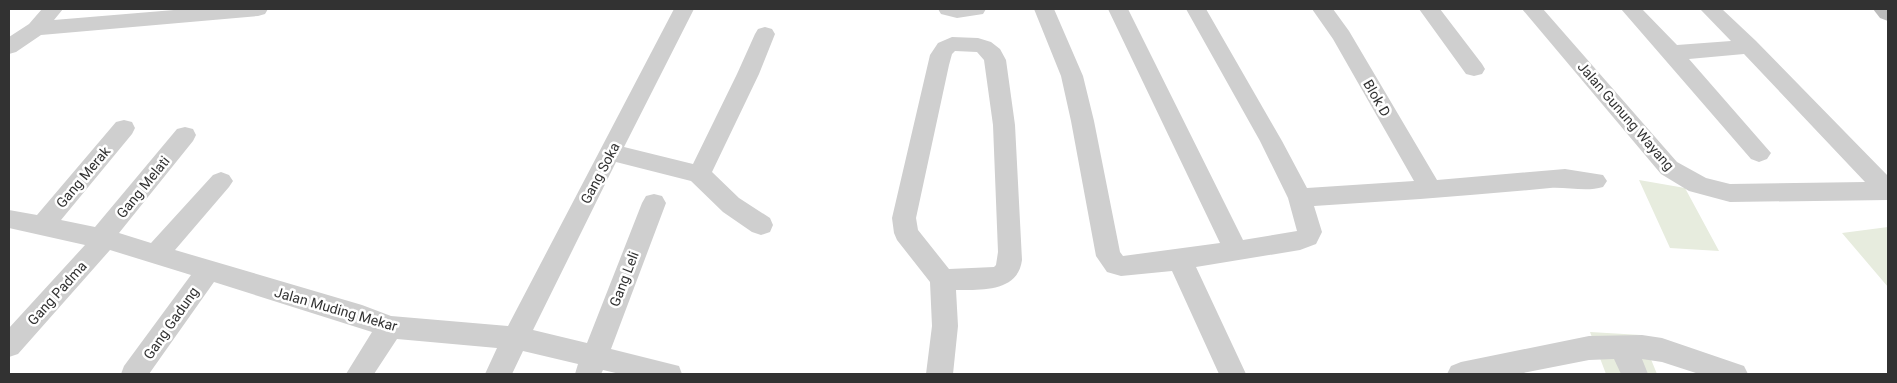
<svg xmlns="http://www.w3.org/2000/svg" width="1897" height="383" font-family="Roboto,sans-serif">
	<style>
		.green { fill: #e7ecde }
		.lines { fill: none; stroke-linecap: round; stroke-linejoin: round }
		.minor { fill: #cfcfcf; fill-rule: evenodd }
		.secondary { fill: #bcbcbc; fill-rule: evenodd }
		.labels { text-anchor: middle; stroke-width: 5; stroke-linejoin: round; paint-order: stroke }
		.street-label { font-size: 14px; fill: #323232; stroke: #fff }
	</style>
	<rect width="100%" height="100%" fill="#fff"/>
	<!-- green -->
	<path class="green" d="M1639,180l46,8 34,63 -49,-3z
		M1888,227v60l-46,-54z
		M1590,332l51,3 16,39h-51z"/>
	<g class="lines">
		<!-- minor -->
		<path class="minor" d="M42,9h21l-9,11 132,-11h82l-3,5 -7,2 -217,19 -25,17 -7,2v-17l20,-13z
			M674,9h20l-70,138 69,17 44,-90 18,-40 3,-5 7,-2 7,2 3,5 -16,40 -47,98 27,26 31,20 3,7 -3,7 -9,3 -9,-3 -29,-20 -32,-31 -75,-19 -83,168 54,13 55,-140 4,-7 8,-2 8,2 4,7 -55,146 68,17 3,8h-62l-17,-4 -2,4h-26l3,-10 -55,-13 -11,23h-27l12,-26 -100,-9 -23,35h-28l26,-42 -158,-50 -65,92h-28l3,-8 67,-91 -81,-25 -92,104 -9,3v-29l76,-83 -76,-17v-18l28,5 79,-93 8,-2 8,2 3,6 -3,6 -71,86 34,7 82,-98 8,-2 8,2 3,6 -3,6 -74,92 32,10 62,-68 8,-3 8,3 4,6 -4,6 -54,63 187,55 29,11 117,10z
			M938,9h48l-3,5 -26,4 -16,-4z
			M1034,9h20l29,67 11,45 26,131 3,4 97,-13 -112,-234h20l115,231 54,-9 -9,-33 -28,-57 -74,-132h20l76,132 25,47 107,-7 -81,-142 -21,-30h21l16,22 88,149 128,-11 38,6 4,6 -4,6c-16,5 -35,0 -53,1 -78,8 -157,13 -236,18l8,26 -6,12 -16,6 -104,17 50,107h-27l-47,-103 -51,5 -14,-4 -11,-16 -25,-135 -10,-45z
			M1419,9h21l42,55 3,5 -3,5 -8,2 -8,-2z
			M1522,9h21l134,153 29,16 24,6 135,-2 -121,-128 -55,5 82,94 -4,6 -8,3 -8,-3 -130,-150h21l35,36 54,-4 -31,-32h22l34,32 132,135v24l-158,2 -41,-11 -28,-17z
			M952,37l26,1 13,4 9,7 6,11 9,65 7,135c-4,32 -40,30 -66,30l2,36 -5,48h-27l6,-48 -2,-44 -33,-42 -3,-7 -2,-15 38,-163 8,-12zM955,51l22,1 7,8 9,65 5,127 -2,13 -2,2 -45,2 -31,-39 -2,-12 33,-153 3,-11z
			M1642,335l20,3 82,28 4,8h-49l-37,-12 -20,-3 6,15h-27l-7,-15 -25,1 -71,14h-71l4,-8 10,-4 128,-26z"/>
		<!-- secondary -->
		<path class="secondary" d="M1873,9h15v12l-8,-3z"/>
	</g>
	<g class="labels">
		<!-- street labels -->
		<g class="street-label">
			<text transform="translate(1377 98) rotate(60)" y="5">Blok D</text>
			<text transform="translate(1626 116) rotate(49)" y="5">Jalan Gunung Wayang</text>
			<text transform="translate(600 173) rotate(-62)" y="5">Gang Soka</text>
			<text transform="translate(83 177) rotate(-50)" y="5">Gang Merak</text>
			<text transform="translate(143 187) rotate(-51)" y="5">Gang Melati</text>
			<text transform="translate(624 279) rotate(-69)" y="5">Gang Leli</text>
			<text transform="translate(57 293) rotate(-48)" y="5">Gang Padma</text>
			<text transform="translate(336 309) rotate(16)" y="5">Jalan Muding Mekar</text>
			<text transform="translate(171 323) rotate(-55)" y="5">Gang Gadung</text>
		</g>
	</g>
	<!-- border -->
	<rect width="1897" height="383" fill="none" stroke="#323232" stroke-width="20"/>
</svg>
